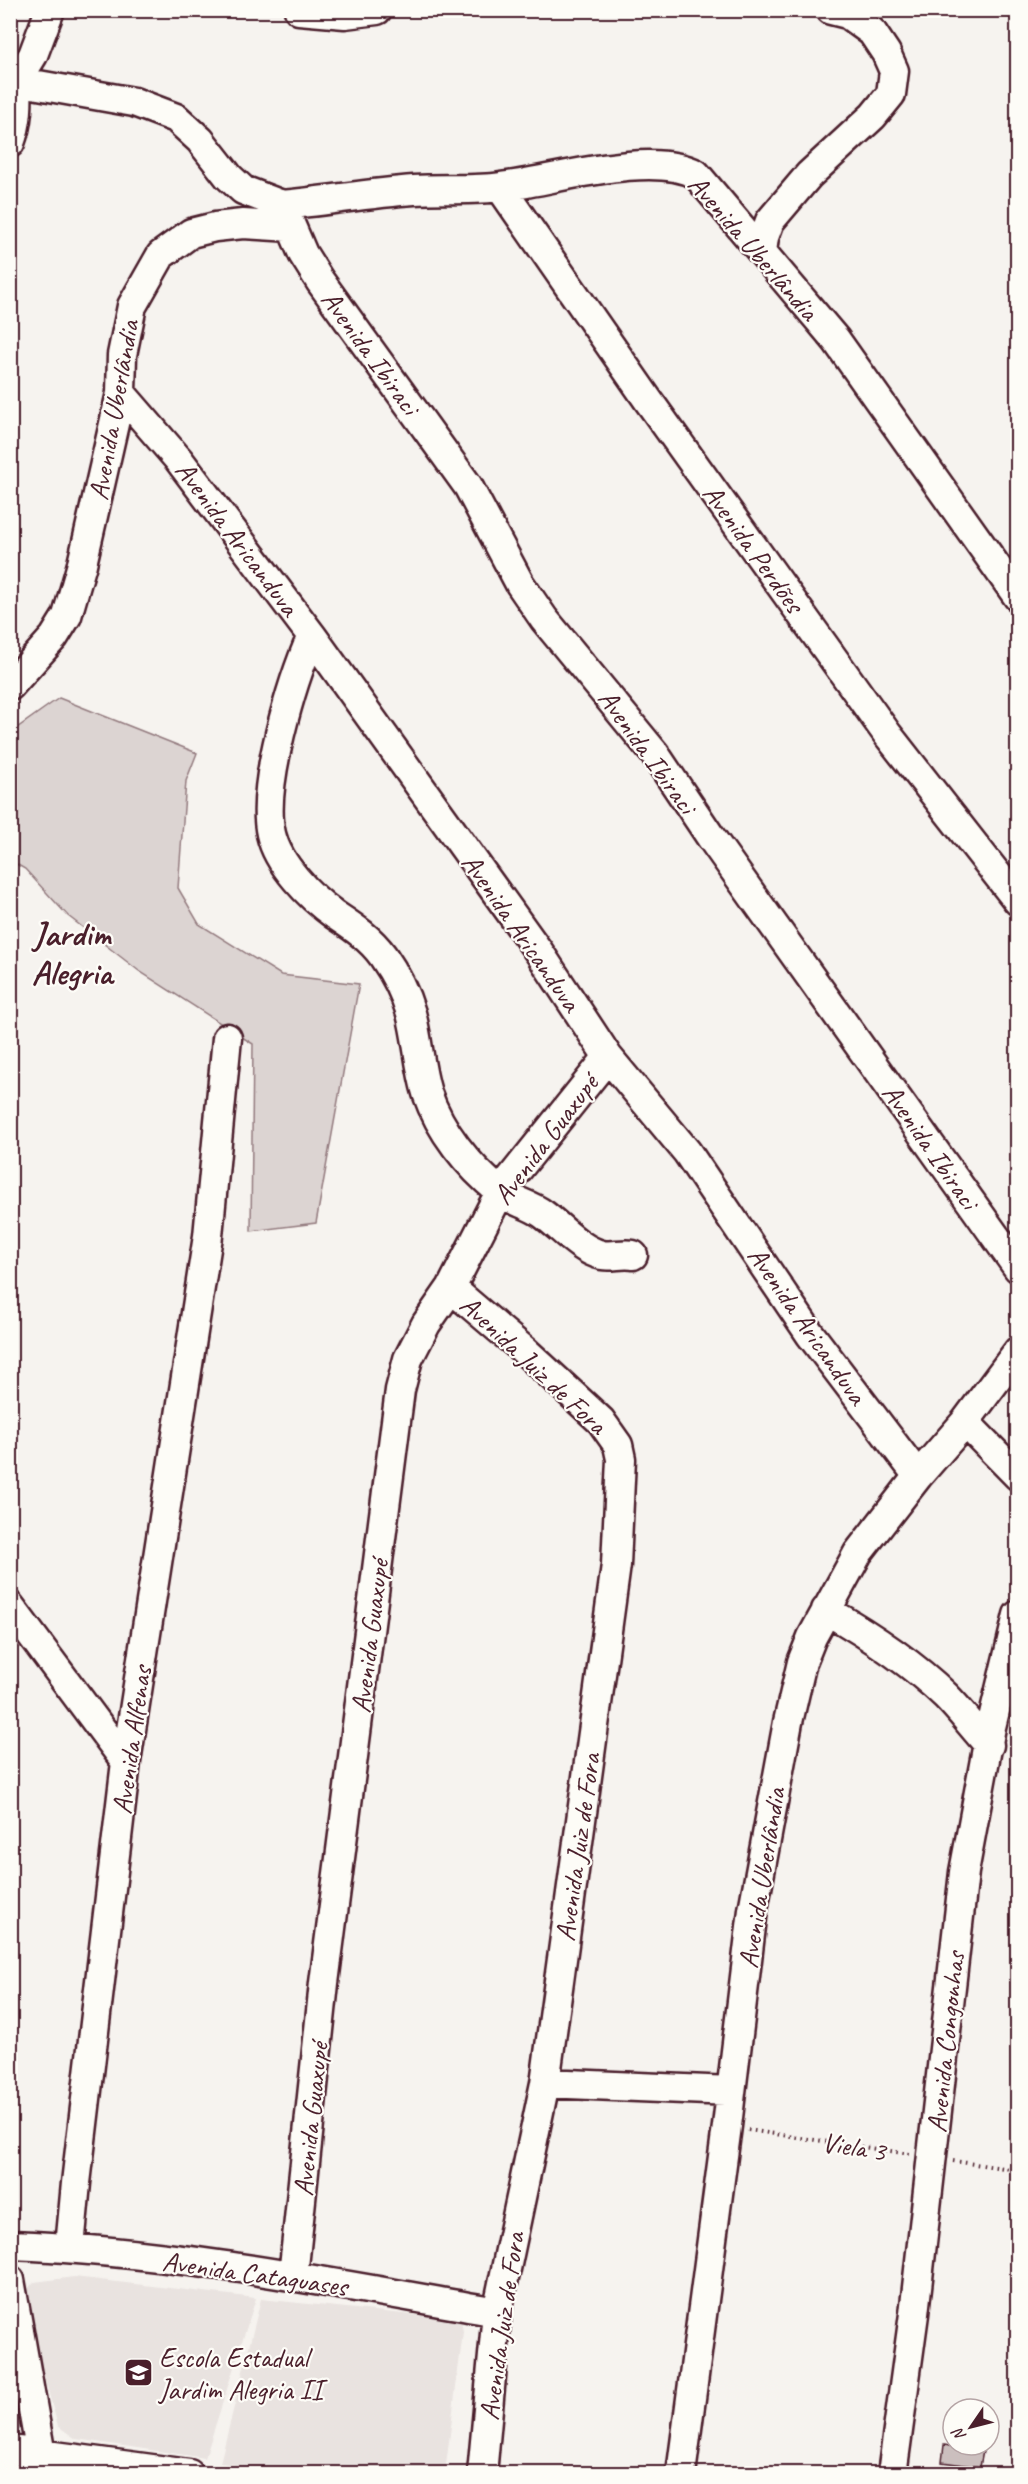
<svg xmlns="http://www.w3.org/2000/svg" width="1028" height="2484" font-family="Caveat,sans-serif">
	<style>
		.built { fill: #e9e3e0 }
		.green { fill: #dcd4d2; stroke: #937a7e; stroke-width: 1.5 }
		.building { fill: #cbbfbe; stroke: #4a1f2b; stroke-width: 1.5 }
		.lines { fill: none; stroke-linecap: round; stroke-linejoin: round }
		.minor-casing { stroke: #4a1f2b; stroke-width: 33 }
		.path { stroke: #4a1f2b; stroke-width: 4; stroke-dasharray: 1.5 4.5; stroke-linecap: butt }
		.minor { stroke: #fdfcf7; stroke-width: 28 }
		.labels { text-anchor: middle; stroke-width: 4.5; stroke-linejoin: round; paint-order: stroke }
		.street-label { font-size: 28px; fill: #4a1f2b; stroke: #fdfcf7 }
		.poi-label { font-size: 28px; fill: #4a1f2b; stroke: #fdfcf7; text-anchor: start }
		.district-label { font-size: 34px; font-weight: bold; fill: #4a1f2b; stroke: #fdfcf7 }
	</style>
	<rect width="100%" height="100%" fill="#f6f3ef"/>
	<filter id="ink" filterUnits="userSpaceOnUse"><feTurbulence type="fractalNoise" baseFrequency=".0167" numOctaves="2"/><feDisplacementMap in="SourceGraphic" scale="12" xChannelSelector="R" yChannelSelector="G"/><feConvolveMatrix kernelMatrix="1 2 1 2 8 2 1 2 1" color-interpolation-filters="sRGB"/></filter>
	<g filter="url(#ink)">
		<!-- built -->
		<path class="built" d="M74,2277l182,21 -51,160 -129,-19 -18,-13 -30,-106 -5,-26 11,-12z
			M261,2299l200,21 2,12 -18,141 -140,1 -85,-11z"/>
		<!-- green -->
		<path class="green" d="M59,698l138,55 -11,28 -8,107 21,36 82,51 78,9 -43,239 -65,8 2,-187 -114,-73 -71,-55 -43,-47 -14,-8 -1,-128z"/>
		<!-- building -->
		<path class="building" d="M944,2445l39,6 -3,16 -38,-5z"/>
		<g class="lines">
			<defs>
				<path id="minor" d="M299,10l46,4 32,-4
					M10,80l124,22 42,16 24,22 29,37 14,13 39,15 21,49 17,27 148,205 52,98 24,35 111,135 55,82 308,432
					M17,81l16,-26 17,-45
					M10,143c8,-21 8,-40 7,-62
					M500,187l148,213 240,335 130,166
					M282,205c44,-4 88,-12 132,-15 29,-2 59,1 87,-3 51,-6 149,-37 195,-13l140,166 182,257
					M762,252l2,-15 6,-16 39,-46 64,-59 18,-22 3,-23 -8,-18 -14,-21 -25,-18 -16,-4
					M121,393l58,67 133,176 227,316 69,105 79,95 123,182 108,142
					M312,636c-20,45 -52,151 -41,198 7,31 39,63 64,81 18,12 35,23 48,41 12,17 22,37 28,57 7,26 8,54 16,80 13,38 41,73 72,98 12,10 31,13 44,23 18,13 37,36 59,41 10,2 20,-2 31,0
					M10,686l44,-49 13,-21 15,-52 39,-171 1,-38 10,-49 29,-51 30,-22 24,-6 28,-3 48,3
					M451,1288l74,63 76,70 17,24 3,14 -5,106 -71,518 -48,229 -15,162
					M965,1422l53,54
					M10,1606l116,156
					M826,1610c42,24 84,51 120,86 15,15 28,33 43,49
					M545,2083l186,8
					M10,2245c163,6 327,39 487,67
					M70,2247l6,-64 50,-421 82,-526 19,-198
					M293,2276l31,-293 76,-593 8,-31 18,-35 25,-36 49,-96 108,-135
					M10,2280l31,175
					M10,2450l179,24
					M681,2474l46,-348 26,-216 35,-188 14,-60 10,-25 46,-84 60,-77 47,-54 53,-71
					M892,2474l22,-160 50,-442 27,-145 27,-112"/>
			</defs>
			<!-- minor casing -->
			<use href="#minor" class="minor-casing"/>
			<!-- path -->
			<path class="path" d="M748,2130l162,24
				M953,2161l65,9"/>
			<!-- minor -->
			<use href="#minor" class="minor"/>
		</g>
	</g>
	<!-- icons -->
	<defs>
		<symbol id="school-square" viewBox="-11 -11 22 22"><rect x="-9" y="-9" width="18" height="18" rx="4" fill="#4a1f2b" stroke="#fdfcf7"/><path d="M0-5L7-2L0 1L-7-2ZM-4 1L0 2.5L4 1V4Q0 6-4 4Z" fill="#fff"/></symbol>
	</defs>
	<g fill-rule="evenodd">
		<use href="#school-square" x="122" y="2356" width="33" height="33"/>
	</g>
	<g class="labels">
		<!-- street labels -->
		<g class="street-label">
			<text transform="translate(754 247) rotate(49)" y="10">Avenida Uberlândia</text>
			<text transform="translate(371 352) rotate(54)" y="10">Avenida Ibiraci</text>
			<text transform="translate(113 410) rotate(-80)" y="10">Avenida Uberlândia</text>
			<text transform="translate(238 538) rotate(53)" y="10">Avenida Aricanduva</text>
			<text transform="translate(754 548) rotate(54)" y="10">Avenida Perdões</text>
			<text transform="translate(648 751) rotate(54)" y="10">Avenida Ibiraci</text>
			<text transform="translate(522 932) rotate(55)" y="10">Avenida Aricanduva</text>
			<text transform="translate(545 1139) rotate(-53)" y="10">Avenida Guaxupé</text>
			<text transform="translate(931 1146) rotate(55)" y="10">Avenida Ibiraci</text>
			<text transform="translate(808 1325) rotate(55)" y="10">Avenida Aricanduva</text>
			<text transform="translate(534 1364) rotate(43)" y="10">Avenida Juiz de Fora</text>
			<text transform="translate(369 1636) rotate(-83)" y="10">Avenida Guaxupé</text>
			<text transform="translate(131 1740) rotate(-82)" y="10">Avenida Alfenas</text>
			<text transform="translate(577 1847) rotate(-82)" y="10">Avenida Juiz de Fora</text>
			<text transform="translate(761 1878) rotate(-81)" y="10">Avenida Uberlândia</text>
			<text transform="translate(945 2042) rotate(-84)" y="10">Avenida Congonhas</text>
			<text transform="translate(310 2119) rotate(-84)" y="10">Avenida Guaxupé</text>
			<text transform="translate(854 2146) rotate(9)" y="10">Viela 3</text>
			<text transform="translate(255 2273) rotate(8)" y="10">Avenida Cataguases</text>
			<text transform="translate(501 2326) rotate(-82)" y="10">Avenida Juiz de Fora</text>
		</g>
		<!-- poi labels -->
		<g class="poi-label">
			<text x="159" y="2367">Escola Estadual<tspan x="159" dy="32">Jardim Alegria II</tspan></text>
		</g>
		<!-- district labels -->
		<g class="district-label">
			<text x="72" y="945">Jardim<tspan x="72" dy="39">Alegria</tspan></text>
		</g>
	</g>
	<!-- margin -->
	<rect width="1028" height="2484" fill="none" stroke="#fdfcf7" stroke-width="36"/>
	<rect x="18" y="18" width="992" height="2448" fill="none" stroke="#4a1f2b" stroke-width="2" filter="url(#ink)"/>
	<!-- north arrow -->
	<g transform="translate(971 2427) rotate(235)"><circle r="28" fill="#fdfcf7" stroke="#b5a4a5" stroke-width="1.5"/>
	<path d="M0-4.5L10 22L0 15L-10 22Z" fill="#4a1f2b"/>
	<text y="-9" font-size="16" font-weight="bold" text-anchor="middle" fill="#4a1f2b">N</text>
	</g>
</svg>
